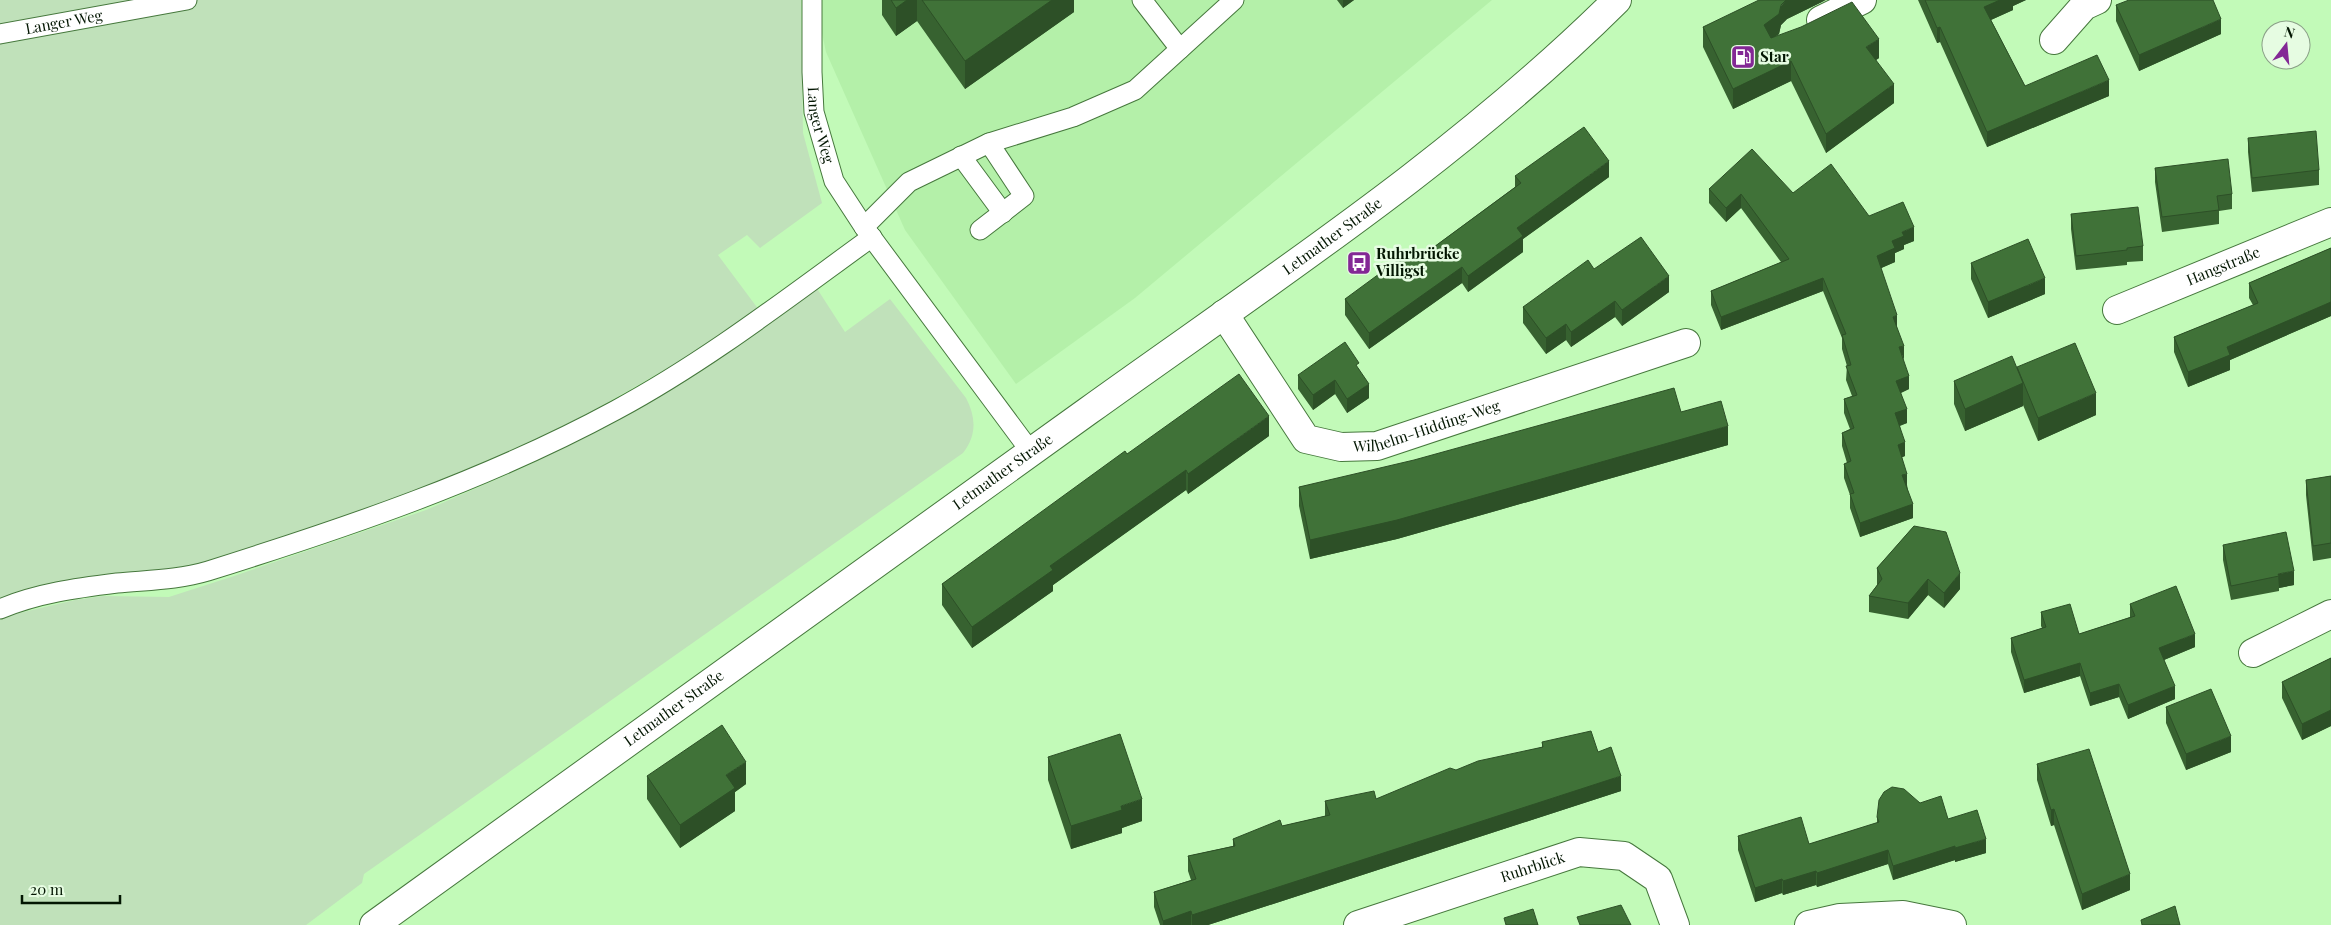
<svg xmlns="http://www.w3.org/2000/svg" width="2331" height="925" font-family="'Playfair Display',serif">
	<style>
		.built { fill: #b4f0a9 }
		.green { fill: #c0e1ba }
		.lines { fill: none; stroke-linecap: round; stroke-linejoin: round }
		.service-casing { stroke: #46783d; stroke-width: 21 }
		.minor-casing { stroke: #46783d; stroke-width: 30 }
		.primary-casing { stroke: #46783d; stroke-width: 30 }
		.service { stroke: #fff; stroke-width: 19 }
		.minor { stroke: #fff; stroke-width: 28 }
		.primary { stroke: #fff; stroke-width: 28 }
		.wall { fill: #376230 }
		.shaded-wall { fill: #2d5027 }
		.building { fill: #407238; stroke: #2d5027 }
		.labels { text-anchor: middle; stroke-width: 5; stroke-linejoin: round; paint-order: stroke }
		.street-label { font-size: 15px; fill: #031602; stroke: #e6fce2 }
		.poi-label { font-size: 15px; font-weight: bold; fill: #031602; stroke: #e6fce2; text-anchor: start }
	</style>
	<rect width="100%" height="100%" fill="#c2fab8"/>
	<!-- built -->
	<path class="built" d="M815,0h677l-357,298 -119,86 -111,-154 -79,-178z"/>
	<!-- green -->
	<path class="green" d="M0,0h801l2,133 19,70 -62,45 -13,-13 -29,20 41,55 -65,43 -138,79 -136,59 -211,71 -209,40z
		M816,287l29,45 45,-33 76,99c10,19 11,37 -3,55l-599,421 -2,9 -56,42h-306v-305l15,-6 60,-14 28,-4 66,1 62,-20 195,-67 101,-44 84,-43 103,-61z"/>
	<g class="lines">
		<defs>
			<g id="service">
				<path id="s1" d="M812,0v72l2,40 20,69 30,46 167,225"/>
				<path d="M1142,0l38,49"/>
				<path id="s2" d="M0,34l187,-34"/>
				<path d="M989,143l84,-26 62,-27 99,-90"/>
				<path d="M961,156l42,57"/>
				<path d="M864,227l45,-45 80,-39 35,53 -44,34"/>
				<path d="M0,609c38,-16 77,-21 117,-26 31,-3 61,-3 91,-12 140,-44 279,-91 408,-161 91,-49 173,-113 256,-173"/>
			</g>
			<g id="minor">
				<path d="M1821,20l41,-20"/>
				<path d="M2054,40l30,-34 13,-6"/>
				<path id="s3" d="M2117,310l214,-88"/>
				<path id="s4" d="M1224,314l82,125 35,8 36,-1 309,-103"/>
				<path d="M2253,653l78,-39"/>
				<path id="s5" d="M1358,925l221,-73 45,4 34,23 17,46"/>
				<path d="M1809,925l31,-7 63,-3 49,10"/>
			</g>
			<g id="primary">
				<path id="s6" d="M374,925c238,-172 476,-344 714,-514 181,-130 371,-254 529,-411"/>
			</g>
		</defs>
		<!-- service casing -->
		<use href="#service" class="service-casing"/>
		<!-- minor casing -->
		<use href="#minor" class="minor-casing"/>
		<!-- primary casing -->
		<use href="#primary" class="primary-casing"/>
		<!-- service -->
		<use href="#service" class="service"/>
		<!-- minor -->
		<use href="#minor" class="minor"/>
		<!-- primary -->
		<use href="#primary" class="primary"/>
	</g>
	<!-- wall -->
	<path class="wall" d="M882,0h192v12l-109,77 -48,-68 -21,15 -14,-21z
		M1337,0h17l-11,8z
		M1918,0h108l-13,6v4l-22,10 34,66 84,10 -122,51 -47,-105 -3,1z
		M1824,1l-37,18 -6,6 -2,9 -6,4 106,20 -3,2 18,43 -68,50 -35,-72 -58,28 -30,-62v-20z
		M2116,5l105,29 -82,37 -23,-50z
		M2248,138l71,32v15l-67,7 -4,-40z
		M2155,168l77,26v15l-13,2v13l-57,8 -7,-50z
		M1515,176l94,1 -86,62v13l-55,40 -6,-9 -93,66 -24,-34v-16l74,-41 96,-71z
		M1709,189l84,4 76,23 45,25 -10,4v4l-9,4v9l-14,6 16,59 12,62 -8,4 6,30 -7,3 5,30 -3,1 11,61 -53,19 -10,-29v-13l-6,-17v-14l3,-1 -5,-17v-13l8,-4 -6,-16v-14l8,-3 -6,-16 1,-14 -5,-17v-11l-19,-47 -102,39 -10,-25v-14l70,-29 -40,-54 -15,14 -17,-19z
		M2071,214l72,32v15l-16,1v3l-51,5 -5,-41z
		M2331,248v68l-101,44v10l-42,17 -14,-35v-15l79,-32 -4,-7v-15z
		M1971,263l74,31 -57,24 -17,-39z
		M1594,269l75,23 -47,34 -7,-9 -44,30 -5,-7 -20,14 -23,-31v-16z
		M2017,368l79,47 -58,26 -15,-36v1l-58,25 -11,-27v-23z
		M1359,369l10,29 -22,15 -12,-19 -22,16 -15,-21v-14z
		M1681,412l47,33 -331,94 -87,20 -11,-53v-19z
		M1269,436l-81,58 -2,-4 -133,95v6l-81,57 -30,-43v-21l185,-130z
		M2331,476v82l-18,3 -7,-66v-15z
		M1914,526l46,63 -16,19 -16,-13 -20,24 -39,-7v-16l8,-11v-17z
		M2223,545l71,40 -15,3v3l-48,9 -8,-40z
		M2130,604l65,43 -31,13 11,39 -47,20 -9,-22 -29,9 -10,-30 -56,17 -13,-41v-14l31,-10 -1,-2v-14l38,22 51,-17z
		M2331,658v68l-29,14 -20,-42v-16z
		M2166,707l65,45 -45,18 -20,-47z
		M1542,742l56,10 23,39 -413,134h-48l-6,-18v-15l37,-12 -3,-9v-15l45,-10v-7l49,-13 43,-10v-15l51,-2 80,-29 86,-23z
		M1048,757l94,64 -20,7v5l-51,16 -23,-69z
		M2037,764l93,126 -48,20 -28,-85 -3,1 -14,-46z
		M647,776l99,8 -11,8v19l-55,37 -33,-49z
		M1920,803l28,16 38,34 -31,9v-2l-62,20 -5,-16 -71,23 -1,-2 -33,10 -1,-2 -27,9 -17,-52v-14l71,8 68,-21v-6z"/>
	<!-- shaded-wall -->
	<path class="shaded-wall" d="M907,0h10v21l-21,15v-28z
		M1052,0h22v12l-109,77v-28z
		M1343,0h11l-11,8z
		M1786,0h40l-39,19 -6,6 -2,9 -15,10v-19z
		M2000,0h26l-13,6v4l-29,13v-16z
		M2221,19v15l-82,37v-16z
		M1940,27v15l-3,1v-15z
		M1879,39v19l-13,9v-20z
		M1791,61v20l-58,28v-20z
		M2109,80v16l-122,51v-15z
		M1894,84v19l-68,50v-19z
		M1609,161v16l-86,62v13l-55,40v-16l49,-48z
		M1741,194v14l-15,14v-14z
		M1914,227v14l-10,4v4l-9,4v9l-18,8v-14l15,-15 10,-9z
		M1462,267v16l-93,66v-16z
		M1669,276v16l-47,34v-16z
		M1823,278v13l-102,39v-13z
		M2045,278v16l-57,24v-16z
		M1615,301v16l-44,30v-15z
		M2331,302v14l-101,44v10l-42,17v-15l39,-25z
		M1897,315v14l-4,-12z
		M1566,324v16l-20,14v-16z
		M1904,346v14l-5,-13z
		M1909,376v13l-13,6v-14z
		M1335,380v14l-22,16v-15z
		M2023,383v23l-58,25v-22z
		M1369,384v14l-22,15v-14z
		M2096,393v22l-58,26v-23z
		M1907,409v14l-12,4v-14z
		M1269,416v20l-81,58v-20z
		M1728,426v19l-331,94 -87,20v-19z
		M1905,442v14l-7,3v-14z
		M1186,470v20l-133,95v6l-81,57v-21l78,-61z
		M1907,474v14l-5,-13z
		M1913,504v14l-53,19v-14z
		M2294,571v14l-15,3 -1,-14z
		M1960,573v16l-16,19v-15z
		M1928,579v16l-20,24v-16z
		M2195,634v13l-36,15v-14z
		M2080,663v13l-56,17v-13z
		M2119,684v13l-29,9v-13z
		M2175,686v13l-47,20v-14z
		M2331,710v16l-29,14v-16z
		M2231,736v16l-45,18v-16z
		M746,762v22l-11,8v19l-55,37v-23l46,-50z
		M1621,776v15l-413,134h-16v-10z
		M1142,799v22l-20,7v5l-51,16v-23l50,-20z
		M2054,809v16l-3,1v-16z
		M1986,839v14l-31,9v-14z
		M1955,846v14l-62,20v-14z
		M1888,850v14l-71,23v-14z
		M1816,871v14l-33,10v-14z
		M2130,874v16l-48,20v-16z
		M1782,879v14l-27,9v-14z
		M1191,911v14h-28v-4z"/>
	<!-- building -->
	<path class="building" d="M891,0h16l-11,8z
		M922,0h130l-87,61z
		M1759,0h27l-5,5 -2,9 -15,11 7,13 30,-11 51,-25 27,37 -13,8 28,37 -68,50 -35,-73 -58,28 -30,-62z
		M1925,0h75l-16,7 41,79 72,-31 12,25 -122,52 -47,-105 -3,1z
		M2129,0h84l8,19 -82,36 -23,-50z
		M1584,127l25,34 -92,67 6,8 -55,40 -6,-9 -93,66 -24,-34 68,-50 6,9 102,-75 -6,-7z
		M2316,131l3,39 -67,8 -4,-40z
		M1752,149l41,44 38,-29 38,52 34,-14 11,25 -12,5 2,4 -12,5 3,7 -18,8 20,59 -4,2 11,29 -5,1 10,29 -13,5 11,28 -12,4 10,29 -7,3 9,29 -5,1 11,29 -53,19 -10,-29 4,-1 -10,-29 7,-3 -9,-28 12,-5 -10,-29 13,-4 -11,-29 5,-1 -9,-30 4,-1 -23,-56 -102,39 -10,-26 78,-32 -48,-65 -15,14 -17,-19z
		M2228,159l4,35 -15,2 2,14 -57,7 -7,-49z
		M2138,207l5,39 -16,2v2l-51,6 -5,-42z
		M1641,237l28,39 -47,34 -7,-9 -44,31 -5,-8 -20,14 -23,-31 65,-47 6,9z
		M2028,239l17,39 -57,24 -17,-39z
		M2331,248v54l-104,45 3,8 -42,17 -14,-35 84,-34 -9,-20z
		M1345,342l14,21 -3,2 13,19 -22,15 -12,-19 -22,15 -15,-20z
		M2075,343l21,50 -58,25 -21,-51z
		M2012,356l11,27 -58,26 -11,-28z
		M1239,374l30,42 -81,58 -2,-4 -136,96 3,4 -81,57 -30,-43 183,-133 2,3z
		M1674,388l7,24 40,-11 7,25 -331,94 -87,20 -11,-53 115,-27z
		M2331,476v67l-18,3 -7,-66z
		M1914,526l32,6 14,41 -16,20 -16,-14 -20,24 -39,-7 13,-17 -5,-11z
		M2286,532l8,39 -16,3 1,2 -48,10 -8,-41z
		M2176,586l19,48 -36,14 16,38 -47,19 -9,-21 -29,9 -10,-30 -56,17 -13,-42 35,-11 -5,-15 29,-8 9,30 56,-18 -5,-12z
		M2331,658v52l-29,14 -20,-42z
		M2211,689l20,47 -45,18 -20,-47z
		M722,725l24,37 -20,13 9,13 -55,37 -33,-49z
		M1591,731l7,21 13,-5 10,29 -429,139 -1,-4 -28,10 -9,-29 42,-13 -8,-23 47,-10 -2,-7 47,-19 2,6 48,-11 -5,-14 49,-10 2,8 74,-31 6,2 22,-9 65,-14 -1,-5z
		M1120,734l22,65 -21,7 1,4 -51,16 -23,-69z
		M2089,749l41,125 -48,20 -28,-85 -3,1 -14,-46z
		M1892,787l12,2 16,14 21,-7 7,23 29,-9 9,29 -31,9v-2l-62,20 -5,-16 -71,23 -1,-2 -33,10 -1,-2 -27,9 -17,-52 63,-19 8,27 70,-22 -2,-5 2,-17 5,-8z
		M1621,905l10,20h-51l-3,-8z
		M2175,906l5,19h-38l-1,-5z
		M1533,909l5,16h-32l-2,-7z"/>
	<!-- icons -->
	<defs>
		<symbol id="fuel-square" viewBox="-11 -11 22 22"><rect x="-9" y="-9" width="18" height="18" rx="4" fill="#832895" stroke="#e6fce2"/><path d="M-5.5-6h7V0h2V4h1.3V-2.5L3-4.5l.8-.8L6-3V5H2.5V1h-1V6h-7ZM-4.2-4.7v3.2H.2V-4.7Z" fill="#fff"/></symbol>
		<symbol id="bus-square" viewBox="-11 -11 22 22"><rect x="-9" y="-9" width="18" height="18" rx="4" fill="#832895" stroke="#e6fce2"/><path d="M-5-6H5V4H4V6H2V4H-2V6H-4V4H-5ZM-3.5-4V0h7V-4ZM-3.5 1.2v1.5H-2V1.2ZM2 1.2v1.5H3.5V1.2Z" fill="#fff"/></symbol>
	</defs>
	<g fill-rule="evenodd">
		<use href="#fuel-square" x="1729" y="43" width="28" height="28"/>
		<use href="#bus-square" x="1345" y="249" width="28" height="28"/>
	</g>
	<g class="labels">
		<!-- street labels -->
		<g class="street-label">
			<text dy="5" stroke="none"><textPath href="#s2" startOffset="65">Langer Weg</textPath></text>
			<text dy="5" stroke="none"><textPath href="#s1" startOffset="126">Langer Weg</textPath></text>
			<text dy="5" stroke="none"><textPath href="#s6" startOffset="1180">Letmather Straße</textPath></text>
			<text dy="5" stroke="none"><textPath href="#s3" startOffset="115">Hangstraße</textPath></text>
			<text dy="5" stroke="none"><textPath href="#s4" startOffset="274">Wilhelm-Hidding-Weg</textPath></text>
			<text dy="5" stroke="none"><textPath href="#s6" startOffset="775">Letmather Straße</textPath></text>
			<text dy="5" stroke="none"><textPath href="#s6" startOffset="370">Letmather Straße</textPath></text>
			<text dy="5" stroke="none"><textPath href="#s5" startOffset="184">Ruhrblick</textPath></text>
		</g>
		<!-- poi labels -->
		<g class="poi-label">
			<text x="1760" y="62">Star</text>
			<text x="1376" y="259">Ruhrbrücke<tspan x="1376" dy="17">Villigst</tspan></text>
		</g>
	</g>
	<!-- north arrow -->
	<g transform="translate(2286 45) rotate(16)"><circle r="24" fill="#e6fce2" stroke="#8ba088"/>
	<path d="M0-4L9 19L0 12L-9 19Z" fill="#832895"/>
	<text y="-8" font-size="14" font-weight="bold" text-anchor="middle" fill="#031602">N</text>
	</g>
	<!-- scale -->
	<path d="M22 895v8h98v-8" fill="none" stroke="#031602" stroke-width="2.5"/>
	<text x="30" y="895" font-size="15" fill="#031602" stroke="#e6fce2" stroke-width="4" paint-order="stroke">20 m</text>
</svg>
